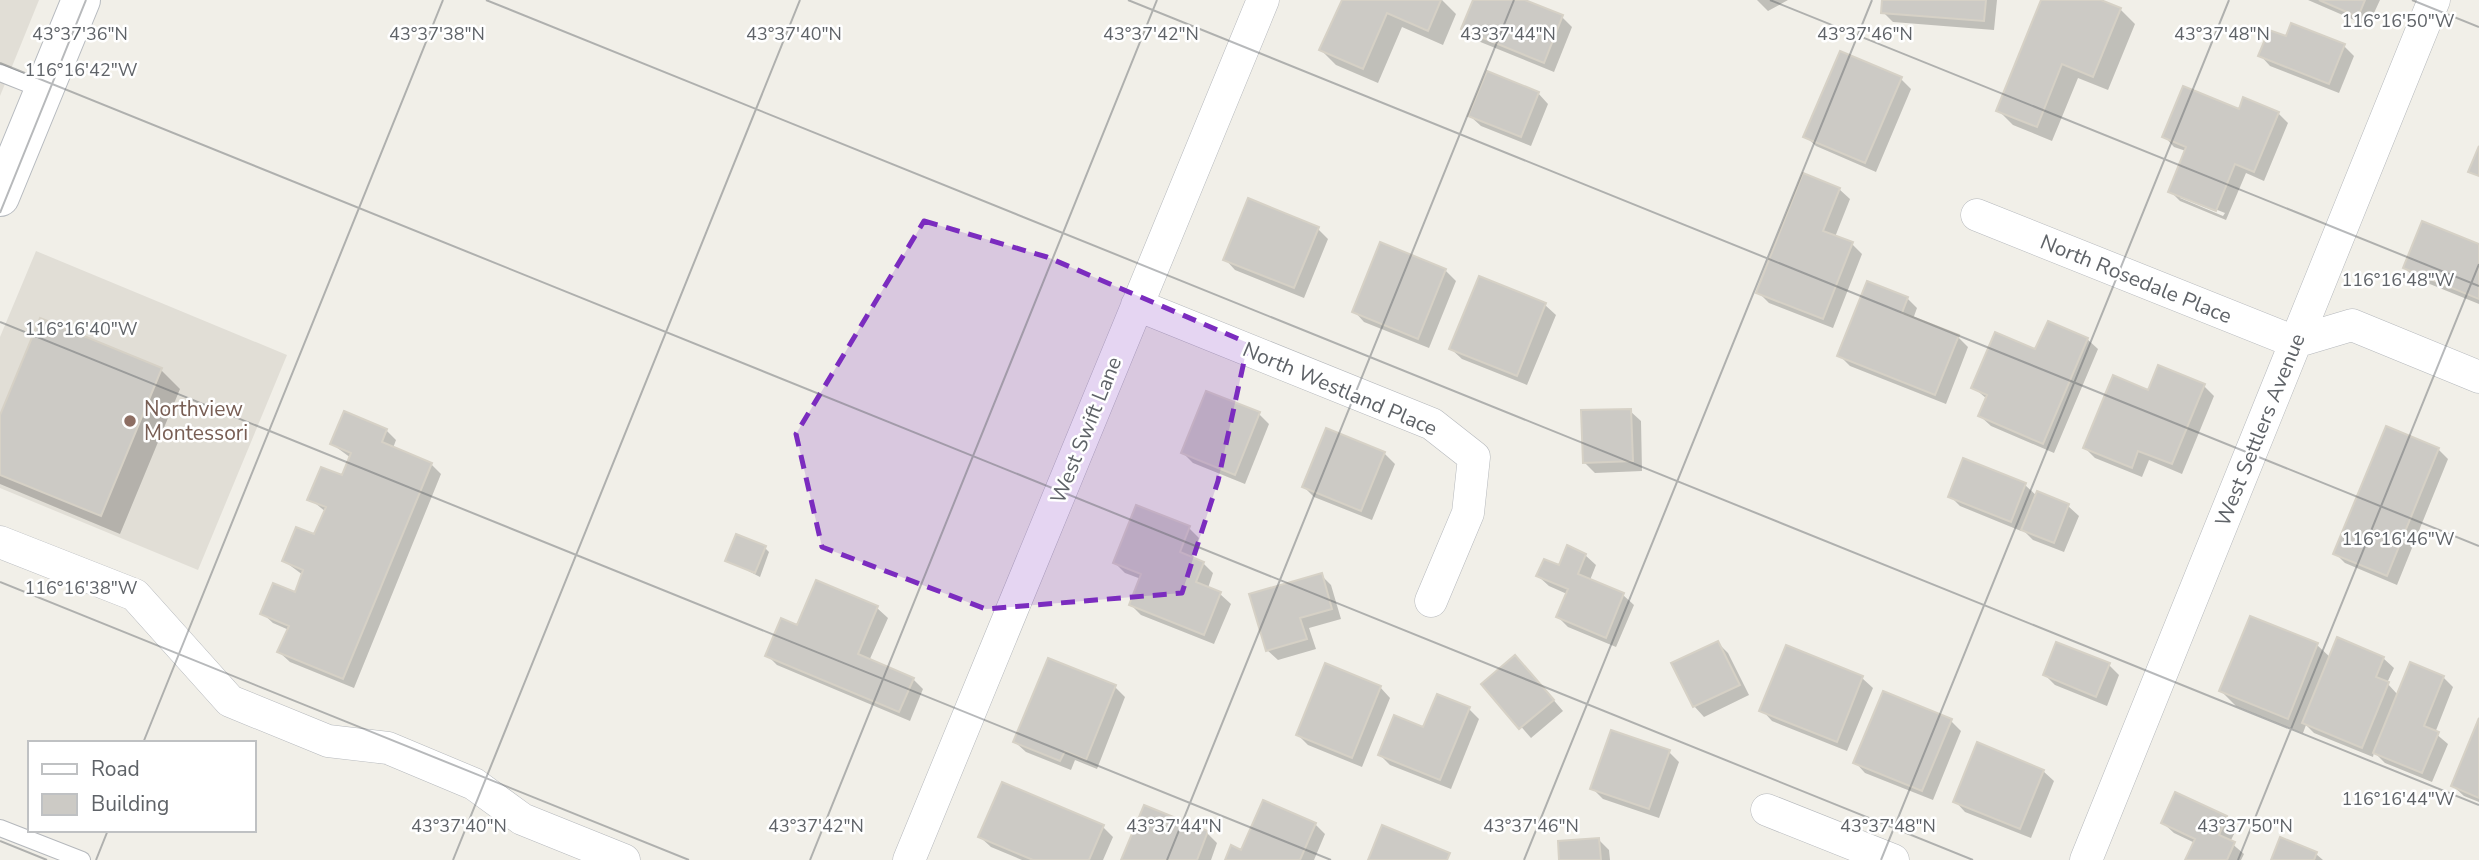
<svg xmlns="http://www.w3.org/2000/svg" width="2479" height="860" font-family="'Nunito Sans',sans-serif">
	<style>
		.education { fill: #e1ded6 }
		.shadow { fill: #0003; fill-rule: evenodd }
		.building { fill: #cccac5; stroke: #d6d1c6; stroke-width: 2 }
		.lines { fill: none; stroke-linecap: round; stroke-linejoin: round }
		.lane-casing { stroke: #b5b8bc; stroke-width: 18 }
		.street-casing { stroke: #b5b8bc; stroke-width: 33 }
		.secondary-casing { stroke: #b6babf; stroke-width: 40 }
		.lane { stroke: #fff; stroke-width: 16 }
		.street { stroke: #fff; stroke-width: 32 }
		.secondary { stroke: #fff; stroke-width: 38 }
		.marked { fill: #7b2cbf; fill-opacity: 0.2; stroke: #7b2cbf; stroke-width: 5; stroke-dasharray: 14 9; stroke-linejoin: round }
		.ticks { fill: none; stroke: #5f6368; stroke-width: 2; stroke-opacity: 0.45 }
		.education-dot { fill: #8d6e63; stroke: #fff; stroke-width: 2.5 }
		.labels { text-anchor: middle; stroke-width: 5; stroke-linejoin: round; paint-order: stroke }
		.street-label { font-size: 21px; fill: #5f6368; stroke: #fff }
		.education-label { font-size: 21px; fill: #785e54; stroke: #fff; text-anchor: start }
		.ticks-label { font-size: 18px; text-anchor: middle; fill: #5f6368; stroke: #fff; stroke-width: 5; stroke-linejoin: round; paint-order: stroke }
	</style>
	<rect width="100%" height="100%" fill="#f1efe8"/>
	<!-- education -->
	<path class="education" d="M0,0h39l-39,96z
		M36,251l251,104 -89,215 -198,-82v-151z"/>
	<!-- shadow -->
	<path class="shadow" d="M1343,0h99l14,14 -13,31 -41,-18 -24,56 -42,-18 -15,-15z
		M1475,0h45l42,17 10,10 -18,45 -81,-33 -10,-10z
		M1757,0h31l-20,11z
		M1884,0h113l-3,30 -101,-8 -10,-10z
		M2043,0h54l23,9 15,15 -27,66 -30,-12 -26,63 -39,-16 -15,-15z
		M2308,0h72l-12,26z
		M2287,38l57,8 10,10 -15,37 -69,-27 -10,-11z
		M1901,79l10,10 -35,83 -60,-26 -11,-10z
		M1538,93l10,11 -17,42 -50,-20 -11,-10z
		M2240,111l38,2 10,10 -24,58 -18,-8 -20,47 -46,-19 -10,-10 16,-40 -12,-4 -10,-11zM2180,195l45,18 -2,3 -43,-18z
		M1839,189l11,10 -15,38 17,7 10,10 -29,74 -64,-25 -11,-11z
		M1318,229l10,10 -24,59 -69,-28 -10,-11z
		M2479,246v58l-64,-26 -10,-10z
		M1445,270l11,11 -27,67 -65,-26 -10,-11z
		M1907,298l10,10 -4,11 45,18 10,10 -22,57 -96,-38 -11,-11z
		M1545,305l11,10 -29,70 -65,-26 -11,-10z
		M2087,339l11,10 -44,104 -63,-27 -11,-10 7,-17 -14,-12 63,-35z
		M161,370l19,19 -60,145 -120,-50v-64z
		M2204,386l10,10 -32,78 -33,-14 -7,17 -47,-19 -10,-10 64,-56z
		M1630,411l11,10 1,50 -47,2 -11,-11z
		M1259,414l10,10 -24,60 -52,-21 -10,-10z
		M386,430l10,10 -3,8 38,16 10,10 -87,214 -64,-26 -11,-10 10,-22 -16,-7 -11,-10 34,-19 7,-19 -19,-14 31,-24 11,-25 -16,-13 33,-21 8,-20 -19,-14z
		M2438,449l10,10 -51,126 -52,-22 -10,-10z
		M1384,453l11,11 -23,56 -58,-23 -10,-10z
		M2025,485l12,11 31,10 11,10 -15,36 -31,-12 -11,-11 -1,2 -61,-25 -10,-10z
		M1189,528l10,10 -8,21 12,4 10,10 -5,15 12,6 11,10 -17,40 -73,-29 -10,-10 10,-26 -16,-6 -10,-10z
		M765,548l4,4 -9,25 -33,-17z
		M1585,555l11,10 -6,15 33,15 11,10 -18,42 -48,-20 -10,-10 9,-23 -18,-8 -11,-10z
		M1321,575l10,10 10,34 -32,9 7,21 -38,11 -11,-10z
		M877,608l11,10 -19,43 44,18 10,10 -13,32 -133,-56 -10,-10 31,-28z
		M2251,618l66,27 14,13h52l11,10 -7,15 11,12 45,-18 10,10 -18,46 13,11 -16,38 -47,-19 -11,-11 -1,5 -59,-24 -8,-8 -3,8 -67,-27 -15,-15z
		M1718,643l10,10 21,42 -45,22 -10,-11z
		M1787,647l75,31 11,10 -26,63 -75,-30 -10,-11z
		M2109,665l10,10 -12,31 -52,-21 -10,-10z
		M1525,667l38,44 -32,27 -47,-54z
		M1115,687l10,10 -28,72 -22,-9 -4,10 -45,-18 -11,-10z
		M1380,687l10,11 -28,69 -54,-22 -10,-10z
		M1469,709l10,10 -28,70 -61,-24 -10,-10z
		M1951,721l10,10 -28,69 -68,-27 -10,-11z
		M2479,723v79l-15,-6 -11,-10z
		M1669,752l10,10 -20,56 -56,-19 -11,-11z
		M2043,771l11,10 -23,57 -66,-26 -10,-11z
		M2226,817l11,11 -7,14 14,12 -3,6h-54l8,-17 -21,-10 -11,-10z
		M1315,824l10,10 -11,26h-87z
		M1103,827l10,10 -10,23h-81l-31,-13 -11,-10z
		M1207,833l10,10 -6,17h-88z
		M1598,839l11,11 1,10h-49z
		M2281,840l35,14 7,6h-50z"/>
	<!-- building -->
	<path class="building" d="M1342,0h99l-13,31 -41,-18 -24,56 -44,-19z
		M1473,0h52l38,15 -19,48 -83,-34z
		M1882,0h104l-2,21 -103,-8z
		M2041,0h60l20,8 -28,69 -31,-13 -25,63 -41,-16z
		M2319,0h46l-7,17z
		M2291,23l54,21 -16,40 -71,-28 11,-26 17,6z
		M1840,51l62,26 -37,86 -62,-26z
		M1487,71l52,21 -18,45 -53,-21z
		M2183,86l56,23 4,-12 36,15 -25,60 -19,-8 -19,47 -48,-19 18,-45 -24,-10z
		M2479,146v30l-11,-4z
		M1803,173l37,15 -17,43 30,11 -30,77 -67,-26z
		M1248,198l71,29 -25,61 -71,-28z
		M2422,221l57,23v55l-76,-31z
		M1380,242l66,27 -28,70 -66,-27z
		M1479,276l67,27 -29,73 -68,-27z
		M1867,281l41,16 -6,16 57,22 -24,60 -98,-39z
		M40,318l122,50 -61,148 -101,-41v-60z
		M2048,321l40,17 -45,106 -65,-28 9,-21 -16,-7 24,-56 40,17z
		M2158,365l47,19 -33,80 -34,-13 -6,17 -49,-20 30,-73 35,15z
		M1206,391l54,21 -25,63 -54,-22z
		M1631,409l2,52 -50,2 -2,-53z
		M344,411l43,18 -5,13 50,21 -89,216 -66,-27 12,-26 -29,-12 13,-31 22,9 8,-22 -21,-9 14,-34 18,7 12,-27 -19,-7 14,-33 21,8 9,-22 -21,-9z
		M2386,426l53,22 -52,128 -54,-22z
		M1326,428l59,24 -24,59 -59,-24z
		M1963,458l63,25 -15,39 -63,-25z
		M2037,491l32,13 -15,39 -33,-13z
		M1136,505l54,21 -10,26 24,10 -8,20 25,10 -17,43 -75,-30 12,-31 -28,-11z
		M736,534l30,12 -11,27 -30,-12z
		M1567,545l19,9 -8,20 46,19 -18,45 -50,-21 12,-28 -32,-13 8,-17 15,6z
		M1322,573l10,36 -32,9 7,21 -41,12 -17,-57z
		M816,580l62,26 -20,48 56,24 -15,34 -134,-56 16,-38 16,7z
		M2250,616l68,27 -30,76 -69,-28z
		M2337,637l47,20 -8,20 13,5 -27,66 -60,-25z
		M1718,641l22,44 -47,22 -22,-44z
		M2056,642l54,21 -14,34 -53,-22z
		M1786,645l77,31 -26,66 -78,-31z
		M1515,655l39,45 -35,29 -38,-45z
		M1048,658l68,27 -30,75 -21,-9 -5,10 -47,-19z
		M2410,662l34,14 -20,50 15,6 -17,41 -49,-20z
		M1325,663l56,23 -29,72 -56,-23z
		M1883,691l69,28 -30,72 -69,-28z
		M1437,694l33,13 -30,73 -62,-25 16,-40 29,12z
		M2479,718v80l-28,-12z
		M1611,730l59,20 -21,59 -59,-20z
		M1977,742l67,28 -24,59 -67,-27z
		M1002,782l102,43 -15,35h-56l-55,-23z
		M2175,792l52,24 -8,19 16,7 -8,18h-42l10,-21 -34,-16z
		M1263,800l53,23 -16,37h-75l6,-15 10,5z
		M1144,805l64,26 -11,29h-76z
		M1382,825l68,28 -3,7h-79z
		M2280,837l37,15 -3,8h-43z
		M1599,838l2,22h-42l-1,-19z"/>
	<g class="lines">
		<defs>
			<path id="lane" d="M0,73l43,17
				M0,828l82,32"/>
			<path id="street" d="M1977,215l318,127 57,-17 127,52
				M1137,305l295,119 42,33 -6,56 -37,88
				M0,542l135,53 95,106 98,40 60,7 86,36 48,35 102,41
				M1767,810l126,50
				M909,860l354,-860
				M2086,860l348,-860"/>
			<path id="secondary" d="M0,197l81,-197"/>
		</defs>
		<!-- lane casing -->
		<use href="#lane" class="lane-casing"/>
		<!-- street casing -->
		<use href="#street" class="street-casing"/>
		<!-- secondary casing -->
		<use href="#secondary" class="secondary-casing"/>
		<!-- lane -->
		<use href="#lane" class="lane"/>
		<!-- street -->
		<use href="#street" class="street"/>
		<!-- secondary -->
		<use href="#secondary" class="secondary"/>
	</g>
	<!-- marked area -->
	<path class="marked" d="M924,221l123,36 201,86 -30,138 -36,112 -196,16 -164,-62 -26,-113z"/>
	<!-- ticks -->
	<path class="ticks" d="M486,0l1993,805M1128,0l1351,546M1770,0l709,286M2412,0l67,27M0,63l1973,797M0,213l86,-213M0,322l1331,538M0,582l689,278M143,743l300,-743M0,841l47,19M96,860l12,-30M453,860l347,-860M810,860l347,-860M1167,860l347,-860M1524,860l348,-860M1881,860l348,-860M2238,860l241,-596"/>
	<!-- markers -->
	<circle class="education-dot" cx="130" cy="421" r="7"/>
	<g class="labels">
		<!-- street labels -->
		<g class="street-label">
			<text transform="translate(2136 279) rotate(22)" y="7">North Rosedale Place</text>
			<text transform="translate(1340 389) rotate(23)" y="7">North Westland Place</text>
			<text transform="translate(1086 430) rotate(-68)" y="7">West Swift Lane</text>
			<text transform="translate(2260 430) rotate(-68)" y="7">West Settlers Avenue</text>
		</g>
		<!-- education labels -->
		<g class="education-label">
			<text x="144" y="416">Northview<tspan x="144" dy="24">Montessori</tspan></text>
		</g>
	</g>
	<g class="ticks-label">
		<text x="2398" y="27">116°16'50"W</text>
		<text x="80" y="40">43°37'36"N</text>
		<text x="437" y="40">43°37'38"N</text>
		<text x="794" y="40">43°37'40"N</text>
		<text x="1151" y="40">43°37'42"N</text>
		<text x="1508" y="40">43°37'44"N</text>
		<text x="1865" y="40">43°37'46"N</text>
		<text x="2222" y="40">43°37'48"N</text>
		<text x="81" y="76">116°16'42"W</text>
		<text x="2398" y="286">116°16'48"W</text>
		<text x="81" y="335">116°16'40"W</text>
		<text x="2398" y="545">116°16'46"W</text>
		<text x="81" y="594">116°16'38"W</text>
		<text x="2398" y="805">116°16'44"W</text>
		<text x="459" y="832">43°37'40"N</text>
		<text x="816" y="832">43°37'42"N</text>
		<text x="1174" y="832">43°37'44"N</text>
		<text x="1531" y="832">43°37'46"N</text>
		<text x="1888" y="832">43°37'48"N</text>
		<text x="2245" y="832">43°37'50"N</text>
	</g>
	<!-- legend -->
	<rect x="28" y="741" width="228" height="91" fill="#ffffff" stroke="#bfc1c3" stroke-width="2"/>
	<rect x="42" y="764" width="35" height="10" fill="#ffffff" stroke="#bfc1c3" stroke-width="2"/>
	<text x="91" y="776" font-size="21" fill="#5f6368">Road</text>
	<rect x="42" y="794" width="35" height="21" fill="#cccac5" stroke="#bfc1c3" stroke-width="2"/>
	<text x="91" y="811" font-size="21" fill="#5f6368">Building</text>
</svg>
